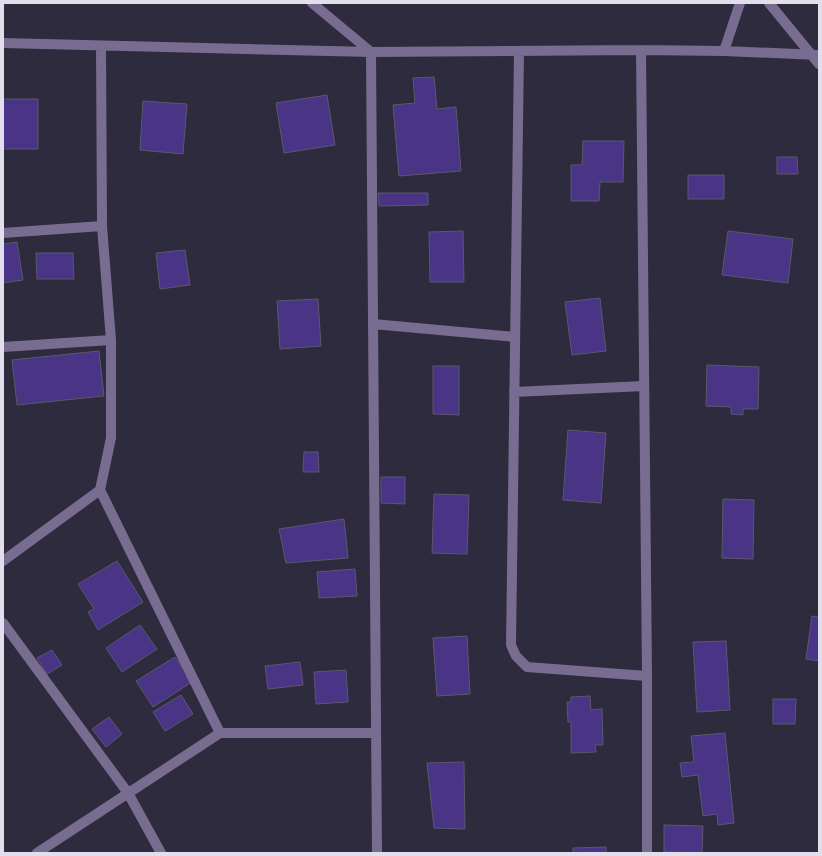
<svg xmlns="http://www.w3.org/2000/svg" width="822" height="856" font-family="'Sofia Sans Condensed',sans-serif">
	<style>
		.building { fill: #493485; stroke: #5b586c }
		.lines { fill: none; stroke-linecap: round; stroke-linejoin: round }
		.minor { stroke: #796c91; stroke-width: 10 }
	</style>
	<rect width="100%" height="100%" fill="#2d2b3d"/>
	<!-- building -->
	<path class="building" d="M434,77l3,32 19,-2 5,64 -62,5 -6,-71 22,-2 -2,-25z
		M327,95l8,50 -51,8 -8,-50z
		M3,99h35v50h-35z
		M143,101l44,3 -4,50 -43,-4z
		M583,141h41l-1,41h-23l-1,19h-28v-36h11z
		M777,157h20l1,17h-21z
		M688,175h36v24h-36z
		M378,193h50v12l-49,1z
		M463,231l1,51h-34l-1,-50z
		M728,231l65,8 -5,44 -66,-8z
		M17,242l6,38 -20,3v-39z
		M185,250l5,35 -30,4 -4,-36z
		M36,253h37l1,26h-37z
		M600,298l6,53 -34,4 -7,-53z
		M318,299l3,47 -41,3 -3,-48z
		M99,351l5,45 -87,9 -5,-45z
		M707,365l52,2 -1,42h-15v6l-12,-1v-7l-25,-1z
		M433,366h26v49l-26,-1z
		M568,430l38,3 -5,70 -38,-3z
		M304,452h14l1,20h-16z
		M381,477h24v27l-24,-1z
		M434,494l35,1 -2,59 -35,-1z
		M723,499l31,1 -1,59 -31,-1z
		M344,519l4,39 -62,5 -7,-34z
		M117,561l26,41 -45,28 -10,-18 6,-3 -16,-25z
		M355,569l2,27 -38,2 -2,-26z
		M812,616l7,1v44l-13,-2z
		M140,625l17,24 -35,23 -16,-24z
		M467,636l3,58 -33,2 -4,-58z
		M726,641l4,69 -33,2 -4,-70z
		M52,650l10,15 -15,9 -10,-16z
		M175,657l17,25 -39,25 -17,-26z
		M300,662l3,23 -35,4 -3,-23z
		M346,670l2,32 -32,2 -2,-32z
		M181,695l12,19 -28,17 -12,-19z
		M590,696l1,14 11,-1 1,36h-8l1,7 -25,1v-31h-3l-1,-20h4v-5z
		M773,699h23l-1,25h-22z
		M109,717l13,17 -16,13 -14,-18z
		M725,733l9,90 -16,2 -1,-11 -14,2 -5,-41 -16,2 -2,-14 14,-1 -3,-26z
		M464,762l1,67 -31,-1 -7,-65z
		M664,825l39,1 -1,27 -38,-1z
		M606,847v6h-33v-5z"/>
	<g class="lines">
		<!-- minor -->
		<path class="minor" d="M312,3l59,49
			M769,3l50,61
			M3,43l368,9 270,-2 83,1 95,4
			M641,50l6,626v177
			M519,51l-8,594 5,11 11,11 120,9
			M724,51l16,-48
			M371,52l6,801
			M3,233l99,-7
			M373,324l142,13
			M3,347l108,-7
			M514,392l130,-6
			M100,490l120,243
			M3,561l97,-71 11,-52v-98l-9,-114 -1,-180
			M3,623l125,170 33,60
			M37,853l183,-120h156"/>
	</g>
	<!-- border -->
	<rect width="822" height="856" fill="none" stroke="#e0dfeb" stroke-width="8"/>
</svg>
